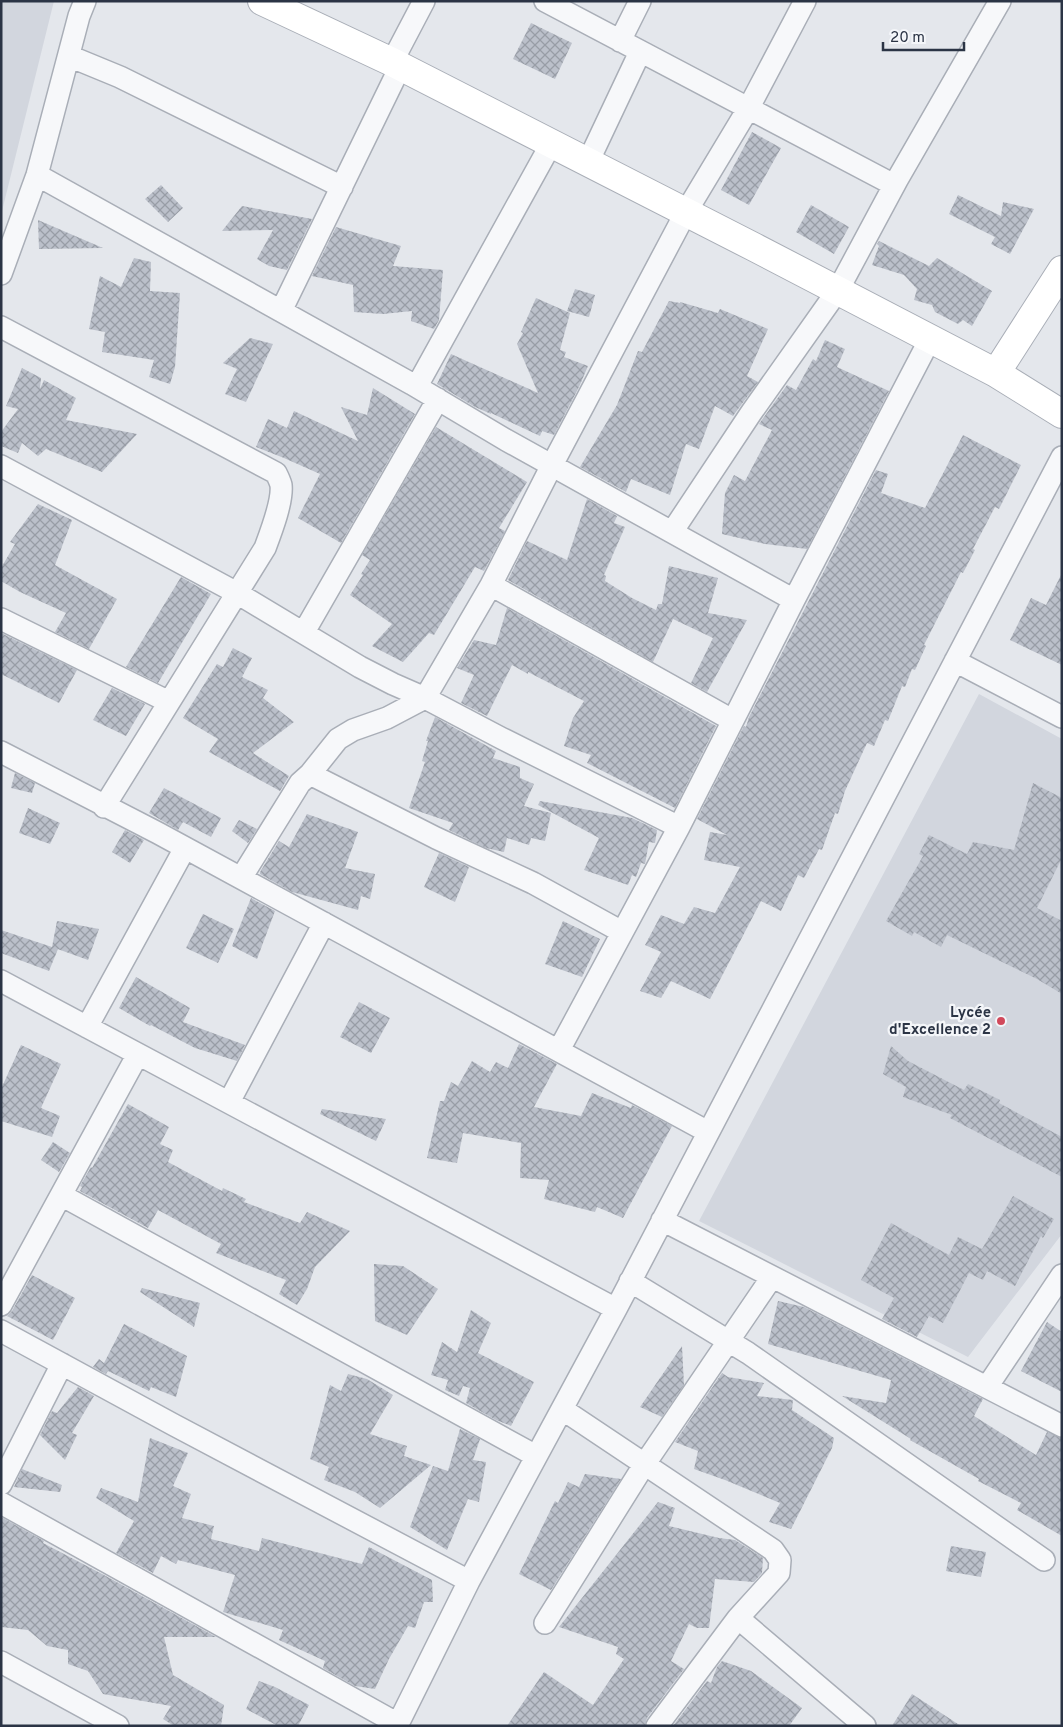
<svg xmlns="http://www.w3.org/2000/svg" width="1063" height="1727" font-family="Overpass,sans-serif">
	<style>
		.built { fill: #d2d6de }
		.building { fill: url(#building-cross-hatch) }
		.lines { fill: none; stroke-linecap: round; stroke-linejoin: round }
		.street-casing { stroke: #a9aeb7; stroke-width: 24 }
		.secondary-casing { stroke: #a9aeb7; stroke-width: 30 }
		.street { stroke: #f7f8fa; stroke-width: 21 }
		.secondary { stroke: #fff; stroke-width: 28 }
		.poi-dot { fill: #d1495b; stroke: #f4f6f9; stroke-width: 2 }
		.labels { text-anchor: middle; stroke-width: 4.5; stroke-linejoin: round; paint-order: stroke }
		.poi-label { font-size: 15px; font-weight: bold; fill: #2b3445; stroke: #f4f6f9; text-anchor: end }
	</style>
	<defs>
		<pattern id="building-cross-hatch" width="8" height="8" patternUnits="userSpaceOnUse" patternTransform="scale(1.25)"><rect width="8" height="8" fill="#bbc0ca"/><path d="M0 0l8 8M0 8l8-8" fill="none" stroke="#989da6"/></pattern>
	</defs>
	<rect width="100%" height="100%" fill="#e4e7ec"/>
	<!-- built -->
	<path class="built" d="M1,1h53l-53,214z
		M979,694l83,45v495l-94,123 -269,-136z"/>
	<!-- building -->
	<path class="building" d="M531,23l41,20 -17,36 -42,-20z
		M752,132l29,16 -32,57 -28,-15z
		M161,185l22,23 -15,14 -23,-23z
		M958,195l43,21 2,-14 31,7 -24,45 -19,-10 4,-7 -46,-23z
		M811,205l38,22 -15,27 -38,-22z
		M242,206l70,13 -25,51 -18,-4 -12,-7 16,-29 -51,1z
		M38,220l65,28 -64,1z
		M336,227l65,19 -8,20 50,4 -4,50 -5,9 -23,-8 1,-10 -29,3 -29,-2 -1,-27 -41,-9z
		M879,241l50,25 8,-8 55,33 -20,35 -9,-6 -5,4 -23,-12 -3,-7 -18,-5 3,-11 -13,-14 -32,-10 7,-19 -2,-2z
		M134,258l17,4 -1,29 30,2 -5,74 -5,17 -21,-7 5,-17 -52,-8 3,-20 -16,-3 11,-53 21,11z
		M575,289l20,6 -6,22 -22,-6z
		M536,298l34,15 -10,37 6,2 -2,5 24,9 -9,21 -25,48 -12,-4 -2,5 -49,-23v1l-16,-7 -38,-23 14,-30 87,39 -21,-49 6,-11 -2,-1z
		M669,301l11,2v-1l38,11 2,-4 48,20 -21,47 11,6 -25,34 -18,-10 -16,43 -13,-5 -16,51 -39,-16 -5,13 -46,-25 37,-62 21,-54 4,1z
		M250,338l23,6 -27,58 -21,-8 12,-25 -14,-6z
		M825,340l20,9 -8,18 52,24 -82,158 -42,-5 -43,-10 3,-41 9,-18 11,6 27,-51 -13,-6 28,-39 9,5 17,-31 3,2z
		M22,368l19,10 -1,11 4,-9 32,18 -10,22 71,14 -35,38 -56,-23 -8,7 -16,-13 -4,10 -17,-7v-14l17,-23 -12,-3z
		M373,388l42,26 -74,129 -43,-25 22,-44 -36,-16 -28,-11 12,-28 19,9 7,-17 64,30 -17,-34 26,8z
		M436,427l91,55 -28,46 6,3 -21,40 -9,-4 -41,68 -5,-2 -26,29 -31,-16 20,-22 -42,-29 13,-20 -2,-1 9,-14 -8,-5z
		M963,435l58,30 -22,44 -4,-2 -22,42 2,1 -12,23 -2,-1 -37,73 2,1 -11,24 -3,-1 -7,18 -3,-1 -14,35 -3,-1 -11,26 -7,-3 -22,48 -7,23 -3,-1 -13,37 -3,-1 -15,29 -6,-3 -17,36 -20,-10 -51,98 -39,-18 -10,17 -21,-7 21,-39 -16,-7 16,-30 23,9 10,-17 21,6 25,-46 -36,-7 6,-28 17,3 -30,-16 47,-93 2,1 3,-10 127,-247 12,4 -7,19 44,15z
		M587,499l30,17 -3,7 11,4 -21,48 2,1 -1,5 27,17 24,12 2,-6h4l7,-38 49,12 -10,35 39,7 -40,72 -16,-9 22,-45 -40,-19 -20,43 -145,-82 19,-39 40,19z
		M38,504l34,16 -17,45 62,34 -28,50 -34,-17 11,-19 -46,-21 -19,-11v-13l14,-24 -5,-2z
		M1062,573v92l-52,-25 21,-42 15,7z
		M181,577l30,17 -53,89 -32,-16z
		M507,608l209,118 -41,82 -88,-45 4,-8 -27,-9 9,-28 11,-17 -56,-29v2l-16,-9 -25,51 -26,-13 13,-28 -17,-7 17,-28 22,5z
		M1,633l76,37 -18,33 -58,-29z
		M233,648l19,10 -10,19 26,13 -5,8 31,24 -41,31 36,23 -9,15 -71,-39 9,-13 -35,-21 34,-54 6,3z
		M112,688l33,16 -19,32 -33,-16z
		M435,717l61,34 -3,7 27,9v11l14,6 -10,22 27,7 -6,28 -14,-3 -2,7 -22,-7 -3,14 -18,-4 -37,-18 4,-7 -44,-15 16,-46 -3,-1 6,-20h-2z
		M15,773l20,10 -3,10 -21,-5z
		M1033,783l29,15v60l-25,50 25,13v73l-25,-15 -90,-44 -6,12 -27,-15 -2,4 -26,-15 37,-65 -4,-2 10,-19 38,19 6,-12 41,8z
		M164,788l57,30 -10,19 -28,-15 -5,8 -29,-17z
		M540,801l92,17 25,12 -2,13 -6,-1 -4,22 -4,-1 -5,14 -4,-2 -4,10 -44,-15 15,-32 -61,-33z
		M28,808l32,15 -10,21 -31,-11z
		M307,814l51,18 -13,36 30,6 -5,25 -9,-3 -3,14 -66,-18 -32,-18v-2l19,-31 10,6z
		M239,820l18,9 -9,14 -16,-12z
		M125,830l19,10 -14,23 -18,-11z
		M439,853l30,14 -14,35 -31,-15z
		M251,898l24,13 -18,48 -25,-13z
		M203,914l31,15 -16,34 -32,-15z
		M57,921l42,8 -11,31 -36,-13z
		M563,921l37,18 -18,38 -37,-13z
		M1,930l57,19 -9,22 -48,-18z
		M136,977l54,31 -7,14 62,23 -8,16 -42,-13 -44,-23 -1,1 -31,-18z
		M359,1002l31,16 -19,35 -31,-16z
		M519,1044l38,20 -23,43 47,9 11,-23 39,15 1,-3 40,21 -49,92 -26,-11 -2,5 -51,-13 5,-19 -29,-2 1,-35 -58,-10 -6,30 -30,-5 13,-57h4l7,-19 7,4 14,-25 18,11 6,-10 12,6z
		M21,1045l40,19 -20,44 19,8 -8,21 -51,-16v-32z
		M891,1046l17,15 56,29 4,-6 32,16 -1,3 63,34v40l-112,-59 2,-3 -49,-18 3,-10 -23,-13z
		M128,1104l41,23 -9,17 13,6 -5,12 54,29 1,-3 23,11 -2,3 56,21 7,-11 43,19 -35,36 -8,22 -10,16 -18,-11 7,-14 -70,-27 5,-9 -63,-34 -10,18 -68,-37 2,-4 -2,-1 11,-19 1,1z
		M322,1109l64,10 -10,22 -56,-27z
		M53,1142l17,11 -11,19 -18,-12z
		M1013,1196l41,23 -11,19 -2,-2 -26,50 -28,-15 -4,9 -14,-7 -26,50 -14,-7 -12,21 -35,-18 12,-21 -33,-18 30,-57 58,32 9,-18 24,12z
		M374,1264l29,2 35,23 -31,46 -32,-14z
		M32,1275l43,23 -22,42 -46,-24 5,-5z
		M142,1288l58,15 -6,24 -54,-35z
		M778,1301l26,6 179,92 -9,17 62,39 11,-23 15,6v98l-45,-26 4,-7 -43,-22 1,-2 -69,-39 1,-1 -69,-43 44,7 5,-23 -123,-36z
		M471,1310l20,13 -13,30 56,29 -23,44 -15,-6 -30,-17 4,-15 -7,-2 -4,10 -14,-6 3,-10 -17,-5 11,-33 15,10z
		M1047,1322l15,10v60l-41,-21z
		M124,1324l63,32 -11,41 -25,-10 -2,4 -41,-20 -2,3 -13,-7 6,-8 5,4z
		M682,1346l2,39 -22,32 -22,-10z
		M722,1373l6,4 36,6 -7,13 36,4 -1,10 42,28 -2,10 -41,81 -22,-7 11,-19 -55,-23 -31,-11 4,-18 -23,-9z
		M348,1374l19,5 26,16 -23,39 37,12 -3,10 27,9 -51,43 -25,-16 -31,-12 5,-13 -19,-8 20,-74 11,6z
		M78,1387l16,9 -22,37 5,2 -12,25 -25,-25 12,-24 5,2z
		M460,1429l20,10 -7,21 13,2 -7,40 -11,-3 -21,51 -37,-23 23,-61 15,5z
		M150,1438l38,15 -15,33 18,8 -9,24 32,8 -3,13 48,12 3,-13 100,26 7,-17 63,33 1,22h-9l-9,26 -7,-2 -19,33 -14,30 -20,-3 -32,-18 2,-7 -46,-21 4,-10 -60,-18 12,-37 -57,-15 -2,4 -15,-8 -8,17 -37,-20 18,-32 -38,-23 5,-10 37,14z
		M22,1469l40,16 -2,7 -46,-5z
		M585,1474l36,5 -70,111 -32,-16 36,-73 3,2 10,-21 11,5z
		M658,1502l17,6 -6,18 50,12 16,2 28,18 -1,15 -8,9 -39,-3 -6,49h-12l-8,-4 -18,37 13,8 -37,49 -2,8h-138l37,-54 49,33 31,-46 -8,-5 2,-7 -59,-20z
		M1,1517l43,24 -1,2 61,32 112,62h-52l9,38 51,30 -3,21h-47l-11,-7 8,-13 -68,-12 -15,-23 -20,-7v-14l-21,-4 -19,-16 -27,-3z
		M951,1546l35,6 -5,25 -35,-6z
		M722,1661l29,10 51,37 -13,18h-116l34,-45 4,2 6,-16z
		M259,1681l16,6 34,18 -11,21h-20l-32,-17z
		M912,1694l49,32h-69z"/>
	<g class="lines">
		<defs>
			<path id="street" d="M545,1l349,184
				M620,41l20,-40
				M69,56l51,21 222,110
				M392,62l32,-61
				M588,162l52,-110
				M37,175l375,209 94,56 288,160
				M1,274l36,-99 42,-159 6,-15
				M281,311l119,-244
				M1,327l275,146c2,4 4,8 5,12 2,16 -10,47 -16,63l-161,259
				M417,386l134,-242
				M1,466l236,127 123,74 33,17 32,14 76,40 178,89
				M672,532l79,-119 87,-123 59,-110 103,-179
				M491,585l241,135
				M1,619l168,83
				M304,632l134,-233
				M955,661l107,56
				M1,752l157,81 550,299
				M310,774l126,64 97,45 89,49
				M241,878l59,-95 10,-9 28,-35 15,-9 34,-12 38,-20 66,-113 61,-120 134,-253 62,-103 57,-108
				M1,981l615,328
				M87,1027l98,-179
				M559,1050l120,-223 115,-227 136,-261
				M229,1102l95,-179
				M61,1195l475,261
				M662,1220l400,206
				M630,1281l118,72 296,207
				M1,1305l137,-251
				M1,1331l173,94 295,156
				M987,1387l75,-112
				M562,1409l211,141 7,10 -1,13 -41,45 -81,108
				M1,1484l61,-120
				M1,1503l397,221
				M738,1618l127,108
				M545,1623l99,-158 128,-188
				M1,1662l117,64
				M397,1726l72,-145 147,-272 446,-852"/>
			<path id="secondary" d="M262,1l130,61 362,185 242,126 66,41
				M996,373l66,-103"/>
		</defs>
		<!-- street casing -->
		<use href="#street" class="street-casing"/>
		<!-- secondary casing -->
		<use href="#secondary" class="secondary-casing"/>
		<!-- street -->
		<use href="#street" class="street"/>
		<!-- secondary -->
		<use href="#secondary" class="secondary"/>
	</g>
	<!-- markers -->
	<circle class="poi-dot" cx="1001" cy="1021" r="5"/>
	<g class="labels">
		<!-- poi labels -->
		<g class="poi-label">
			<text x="991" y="1017">Lycée<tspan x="991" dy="17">d'Excellence 2</tspan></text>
		</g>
	</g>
	<!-- border -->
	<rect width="1063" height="1727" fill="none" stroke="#2b3445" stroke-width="5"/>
	<!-- scale -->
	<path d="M883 42v8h81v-8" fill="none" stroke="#2b3445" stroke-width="2.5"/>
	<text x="890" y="42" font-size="15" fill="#2b3445" stroke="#f4f6f9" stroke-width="4" paint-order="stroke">20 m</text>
</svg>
